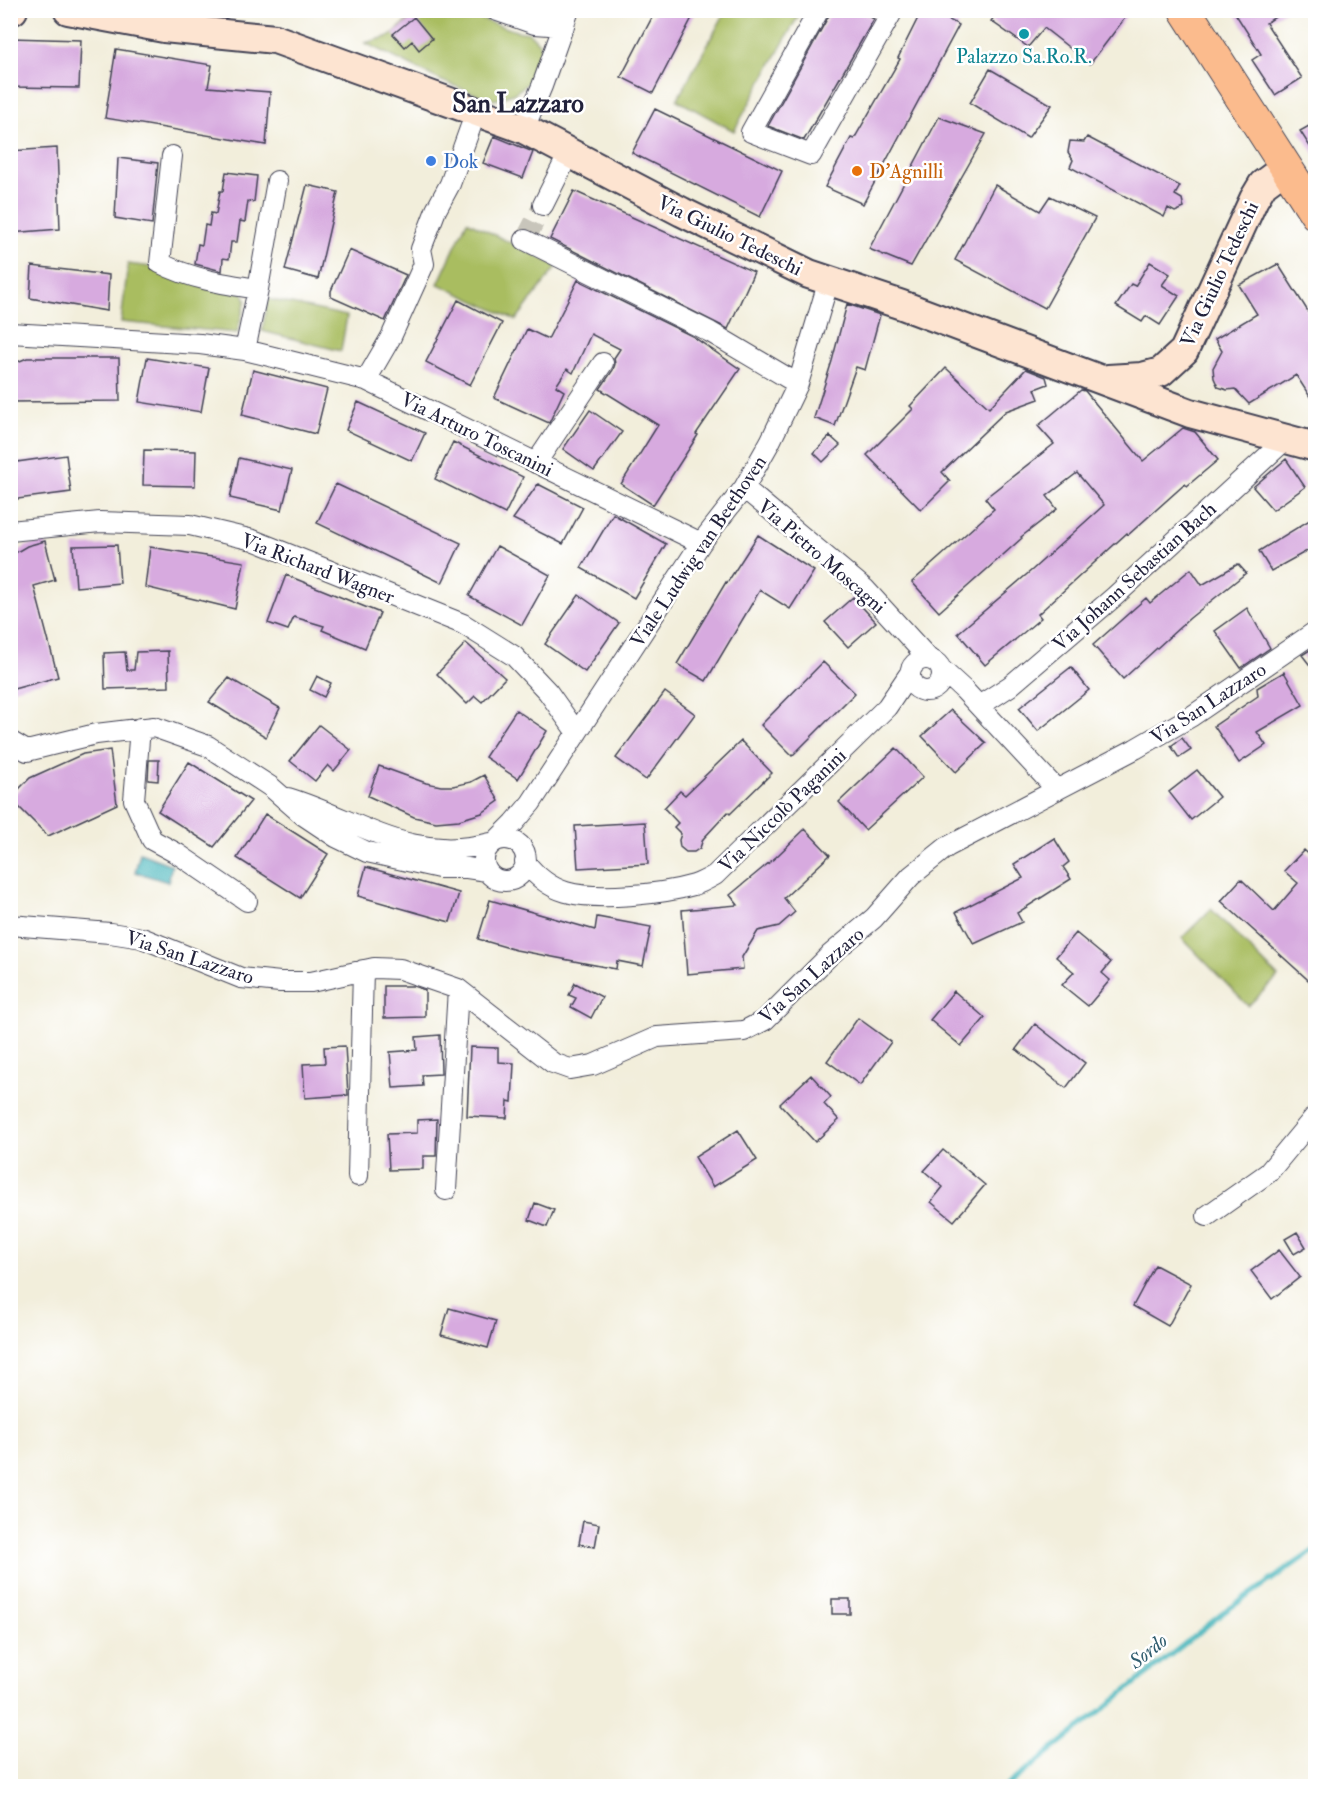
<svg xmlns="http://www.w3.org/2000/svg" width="1326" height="1797" font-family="'IM FELL Double Pica',serif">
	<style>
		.green { fill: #a9bd61; stroke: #66704e; stroke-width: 1.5 }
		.water { fill: #46b6bc; stroke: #346c7c; stroke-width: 1.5 }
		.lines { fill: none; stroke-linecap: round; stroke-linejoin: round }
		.stream { stroke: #46b6bc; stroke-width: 5 }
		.building { fill: #d7aadf }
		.street-tunnel { stroke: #c8c5bb; stroke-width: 20; stroke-dasharray: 20 10; stroke-linecap: butt }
		.street-casing { stroke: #414153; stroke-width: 22 }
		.secondary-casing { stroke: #414153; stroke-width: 32 }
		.primary-casing { stroke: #414153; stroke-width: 34 }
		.street { stroke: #fff; stroke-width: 20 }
		.secondary { stroke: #fde4d1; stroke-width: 28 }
		.primary { stroke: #fbbb8d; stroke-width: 32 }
		.culture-dot { fill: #0f9aa8; stroke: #fff; stroke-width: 2 }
		.shop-dot { fill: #3f7fe0; stroke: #fff; stroke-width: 2 }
		.food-dot { fill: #e8710a; stroke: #fff; stroke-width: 2 }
		.labels { text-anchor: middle; stroke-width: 5; stroke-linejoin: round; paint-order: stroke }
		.culture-label { font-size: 20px; fill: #0d838f; stroke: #fff }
		.shop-label { font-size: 20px; fill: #366cbe; stroke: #fff; text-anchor: start }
		.food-label { font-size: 20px; fill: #c56008; stroke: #fff; text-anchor: start }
		.street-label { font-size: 20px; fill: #22223b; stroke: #fff }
		.water-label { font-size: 21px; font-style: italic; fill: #305d6f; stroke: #fff }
		.district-label { font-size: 26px; font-weight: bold; fill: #22223b; stroke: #fff }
	</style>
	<rect width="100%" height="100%" fill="#fff"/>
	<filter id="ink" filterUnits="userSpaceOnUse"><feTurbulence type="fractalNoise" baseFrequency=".0167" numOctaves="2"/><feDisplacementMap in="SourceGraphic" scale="12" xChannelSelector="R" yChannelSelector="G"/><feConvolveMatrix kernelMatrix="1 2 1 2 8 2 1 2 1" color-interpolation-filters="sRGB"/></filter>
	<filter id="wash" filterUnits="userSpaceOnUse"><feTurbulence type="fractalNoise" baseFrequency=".008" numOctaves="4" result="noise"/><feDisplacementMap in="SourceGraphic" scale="24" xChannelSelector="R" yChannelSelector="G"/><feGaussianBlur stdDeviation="1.35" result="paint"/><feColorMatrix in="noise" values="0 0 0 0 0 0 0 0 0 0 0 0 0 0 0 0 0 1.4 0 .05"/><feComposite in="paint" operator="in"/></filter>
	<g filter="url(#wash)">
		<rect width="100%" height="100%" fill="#f2eedb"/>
		<!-- green -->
		<path class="green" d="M419,11h38l59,20 13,2 10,10 3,14 -5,16 -10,11 -14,10 -18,6 -22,-7 -31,-12 -77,-38 25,-7z
			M726,11h75l-67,120 -57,-31z
			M467,221l90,45 -41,54 -78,-36z
			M128,264l24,3 91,26 3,7 -9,33 -116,-11z
			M268,299l79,17 -6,35 -79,-20z
			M1211,909l67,68 -30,29 -66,-68z"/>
		<!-- water -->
		<path class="water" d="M140,853l32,12 -4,17 -33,-10z"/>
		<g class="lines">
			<!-- stream -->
			<path class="stream" d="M1007,1786l216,-173 93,-64"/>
		</g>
		<g id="blocks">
			<!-- building -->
			<path class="building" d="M656,10h40l-43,83 -32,-16z
				M832,10h26l16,9 -70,121 -36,-14z
				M922,10h8l29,15 -96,179 -38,-17 26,-49 3,1 46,-80 -2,-1z
				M999,10h132l-41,54 -46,-36 -16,19 -37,-26z
				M1233,10h53l-20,13 36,55 -27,17 -23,-35 9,-6z
				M414,17l18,22 -13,11 -7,-9 -7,6 -12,-13z
				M10,38l71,2 -2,48 -69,-1z
				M116,49l96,16 -4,22 62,5 -4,53 -161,-27z
				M990,69l62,36 -24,33 -58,-35z
				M655,109l127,62 -22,46 -128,-64z
				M939,117l47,17 -75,132 -42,-17z
				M1316,122v34l-16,-25z
				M494,136l39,16 -10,26 -40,-15z
				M1087,137l93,49 -5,9 7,4 2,9 -9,4 -7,-4 -4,9 -94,-50 3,-7 -5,-8 2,-11 14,1z
				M57,148l3,81 -50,4v-82z
				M118,158l40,5 -6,61 -37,-6z
				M226,172l31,4 -3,26 -6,-1 -3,21 -5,-1 -3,21h-6l-2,17 -6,-1 -1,13 -27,-7 3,-20 4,1 3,-20 4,1 2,-13 5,1 4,-23h3z
				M307,185l31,7 -20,87 -33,-9z
				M995,185l45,26 10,-15 45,22 -50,90 -90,-48z
				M574,191l180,81 -26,57 -178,-90z
				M349,250l57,25 -21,46 -54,-24v-6z
				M1150,262l20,12 -8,11 17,11 -19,29 -14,-9 -4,6 -26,-16 15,-22 4,2z
				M1278,264l38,60v82l-20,-31 -47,29 -14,-15 -8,1 -9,-3 -4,-9 -1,-10 9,-17 -7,-12 42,-25 -18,-29z
				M32,266l77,9 -2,36 -77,-13z
				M578,280l114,56 48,33 -44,65 2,1 -45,70 -32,-21 37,-59 -58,-36 13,-19 2,-6 -1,-6 6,-9 -29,-15 -18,39 -6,-4 -11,17 8,5 -15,32 -55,-25 33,-69 21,10z
				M458,300l44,23 -32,62 -44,-23z
				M847,304l33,11 -15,55 -9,-3 -21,59 -21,-8 18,-57z
				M27,358h92l1,43 -110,1v-37z
				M147,358l62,10 -8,44 -62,-10z
				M946,368l43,40 37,-39 20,8 2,7 -13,5 4,10 -33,12 -64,61 8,9 -29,29 -54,-55 46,-46 -3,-3z
				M253,370l74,19 -11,45 -74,-19z
				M1081,390l4,1 58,70 40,-33 12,4 23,28 -31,26 -2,-2 -57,51 -1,-2 -89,81 3,4 -56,47 -27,-32 74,-63 72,-65 -27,-32 -30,23 10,13 -36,28 1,1 -83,74 -27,-30 82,-73 -9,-11 69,-54 -16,-18z
				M358,402l67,31 -13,28 -66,-31z
				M590,410l32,22 -28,39 -31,-22z
				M830,436l10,9 -17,17 -9,-9z
				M453,442l70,35 -18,37 -70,-35z
				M144,450l52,1 -1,35 -52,-1z
				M66,455l5,37 -61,8v-37z
				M239,458l53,12 -10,40 -52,-12z
				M1286,459l19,28 -32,23 -20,-23z
				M336,484l125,59 -19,40 -125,-60z
				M538,484l45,23 -20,37 -50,-25z
				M613,514l53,30 -32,54 -53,-30z
				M1316,516v30l-45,25 -12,-20z
				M758,535l56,36 -24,38 -30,-19 -54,91 -29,-17 49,-82 1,1z
				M45,541l10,39 -21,6 24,91 -48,13v-134l17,-10z
				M117,545l3,38 -44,4 -3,-41z
				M497,546l53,29 -28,50 -53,-29z
				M150,547l94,15 -9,47 -90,-22z
				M1238,564l8,9 -56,45 -67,61 -30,-34 53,-47 4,5 41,-34 11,16z
				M286,575l94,38 -15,35 -43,-18 2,-4 -30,-9 -6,13 -20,-7z
				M579,595l40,28 -34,49 -40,-28z
				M853,597l23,25 -28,25 -23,-25z
				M1247,608l23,40 -29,20 -26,-37z
				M466,643l39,35 -23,24 -7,-6 -8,8 -30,-30z
				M1316,646v27l-14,-18z
				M168,651l1,36 -64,2 -1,-36 21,-1 2,18h7l2,-18z
				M823,662l32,31 -63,63 -31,-31z
				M1071,667l18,23 -51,41 -19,-23z
				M1284,672l19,33 -46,27 9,13 -27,18 -25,-37 44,-30 -1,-8z
				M317,676l14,7 -7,14 -14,-7z
				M229,678l51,30 -14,29 -57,-35z
				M665,692l30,22 -49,66 -30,-22z
				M516,710l31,21 -29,48 -33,-22z
				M951,710l35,33 -30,29 -34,-36z
				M319,725l32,25 -17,21 -6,-6 -13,16 -25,-20z
				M1182,738l9,12 -12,8 -8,-12z
				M741,741l31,32 -42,41 -2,-2 -25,27 -3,9 -6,4h-8l-6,-5 -1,-7 2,-6 -7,-7 4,-4 -14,-15 16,-17 5,4z
				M896,748l27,29 -58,53 -26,-28z
				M110,750l7,54 -69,32 -38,-38 20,-20 53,-24z
				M149,760h10l-1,21 -10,-1z
				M189,762l62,39 -37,46 -56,-36z
				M379,766l47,17 15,3h12l18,-4 13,-7 15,26 -17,12 -23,7 -23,2 -22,-5 -46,-21z
				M1197,770l22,27 -28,23 -22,-28z
				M265,814l63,40 -28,44 -63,-40z
				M645,822l3,42 -70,4 -3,-42z
				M805,829l25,26 -46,43 11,14 -16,14 -21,5 -16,26 1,12 -56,5 -5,-64 56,-5 -8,-10 46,-38z
				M1054,838l15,24 -6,5 8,12 -54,34 5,9 -48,22 -18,-32 67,-34 -9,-14z
				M1304,850l12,11v126l-95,-86 20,-22 33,32 24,-28 -14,-12z
				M366,867l93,26 -9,29 -92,-26z
				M490,900l105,30 2,-13 54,10 -8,39 -26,-5 -1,8 -100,-19 -38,-11z
				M1076,933l35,29 -9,11 8,7 -22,26 -26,-21 12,-13 -18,-15z
				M575,983l27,14 -11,21 -20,-11 5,-9 -7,-3z
				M384,986h29l12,4v27l-41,1z
				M954,991l31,27 -24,28 -31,-26z
				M858,1018l33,24 -31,43 -33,-24z
				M1035,1024l50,39 -19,25 -50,-39z
				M440,1035l1,39 -19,1 1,11 -30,2 -3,-36 27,-2 -1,-13z
				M345,1046l3,49 -43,3 -2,-34 22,-1 -1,-16z
				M470,1047l28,1v14l16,1 -2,39 -4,-1 -1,17 -40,-2z
				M811,1075l20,22 -7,7 15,16 -24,22 -35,-38z
				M437,1119l-1,37h-13v13l-34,1 -2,-36 30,-1v-13z
				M738,1130l19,30 -44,27 -18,-30z
				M943,1150l42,35 -31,36 -23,-19 12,-15 -19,-16z
				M535,1203l19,7 -7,17 -18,-7z
				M1297,1232l9,15 -12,7 -9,-15z
				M1279,1250l21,27 -28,22 -21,-28z
				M1155,1265l36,19 -23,42 -35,-20z
				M449,1308l47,13 -8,27 -47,-13z
				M583,1521l16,3 -4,23 -16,-3z
				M832,1599h18v15h-18z"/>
		</g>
	</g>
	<g filter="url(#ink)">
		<use href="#blocks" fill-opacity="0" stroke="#414153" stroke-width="1.5"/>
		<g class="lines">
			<!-- street-tunnel -->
			<path class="street-tunnel" d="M525,240l18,-35"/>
			<defs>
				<path id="street" d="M495,10l40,14 29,2
					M819,10l-68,122 60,23 80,-141
					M524,129l18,-43 27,-76
					M172,156l-12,107c31,16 64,21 98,26
					M543,205l26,-52
					M525,240l185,92 88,52
					M10,333l190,11 45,6 121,30 335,163
					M245,350l13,-61 19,-108
					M366,380l25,-43 33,-73 -3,-15 15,-39 14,-26 26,-72
					M536,463l67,-100
					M744,488l121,101 64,70
					M10,531l90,-9 90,3 63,15 210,84 51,32 34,36 29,41
					M910 675a16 16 0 1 1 32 0a16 16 0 1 1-32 0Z
					M941,669l23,21 93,100
					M979,706l31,-20 104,-89 171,-157
					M140,728l-6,72 18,40 26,14 69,47
					M10,741l17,10 69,-17 58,-7 54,19 63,41 32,28 33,22 31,15 72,16h28l20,3
					M288,798c72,22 122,66 203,45
					M484 860a21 21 0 1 1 42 0a21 21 0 1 1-42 0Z
					M497,840l17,-17 17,-20 170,-260 43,-55 26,-46 28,-58 31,-104
					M525,862c11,14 24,25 41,30 31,9 97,2 128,-7 7,-2 14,-6 21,-10l172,-168 23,-34
					M10,925l100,8 32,5 99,40 39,4h31l63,-14 26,1 58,20 95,74 17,6 23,-4 64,-28 87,-6 21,-11 65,-65 44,-37 37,-42 36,-29 188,-98 57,-33 124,-85
					M358,1176l5,-206
					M446,1190l12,-201
					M1207,1216l61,-43 48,-58"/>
				<path id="secondary" d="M68,10l96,18 111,11 249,90 158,83 127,62 93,31 288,108 126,34
					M10,11l3,-1
					M1108,379l34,-2 19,-5 23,-21 70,-152 9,-15 23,-17"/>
				<path id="primary" d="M1185,10l131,204"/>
			</defs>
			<!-- street casing -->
			<use href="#street" class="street-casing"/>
			<!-- secondary casing -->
			<use href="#secondary" class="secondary-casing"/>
			<!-- primary casing -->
			<use href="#primary" class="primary-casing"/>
			<!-- street -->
			<use href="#street" class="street"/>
			<!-- secondary -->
			<use href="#secondary" class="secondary"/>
			<!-- primary -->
			<use href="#primary" class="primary"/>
		</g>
	</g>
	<!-- markers -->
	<circle class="culture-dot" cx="1024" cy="34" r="6"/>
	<circle class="shop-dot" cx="431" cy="161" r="6"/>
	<circle class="food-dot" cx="857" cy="171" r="6"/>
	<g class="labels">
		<!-- culture labels -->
		<g class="culture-label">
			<text x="1024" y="63">Palazzo Sa.Ro.R.</text>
		</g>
		<!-- shop labels -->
		<g class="shop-label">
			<text x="443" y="168">Dok</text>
		</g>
		<!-- food labels -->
		<g class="food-label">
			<text x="869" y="178">D'Agnilli</text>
		</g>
		<!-- street labels -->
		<g class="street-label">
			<text transform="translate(730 235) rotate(26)" y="7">Via Giulio Tedeschi</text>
			<text transform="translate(1219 274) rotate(-65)" y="7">Via Giulio Tedeschi</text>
			<text transform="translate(477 434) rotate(26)" y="7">Via Arturo Toscanini</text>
			<text transform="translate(698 551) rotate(-56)" y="7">Viale Ludwig van Beethoven</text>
			<text transform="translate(822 556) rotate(41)" y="7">Via Pietro Moscagni</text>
			<text transform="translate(318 568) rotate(21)" y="7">Via Richard Wagner</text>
			<text transform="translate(1134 576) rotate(-42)" y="7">Via Johann Sebastian Bach</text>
			<text transform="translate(1208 703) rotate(-33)" y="7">Via San Lazzaro</text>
			<text transform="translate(782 810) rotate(-44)" y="7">Via Niccolò Paganini</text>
			<text transform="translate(190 957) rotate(18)" y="7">Via San Lazzaro</text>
			<text transform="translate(811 975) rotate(-42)" y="7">Via San Lazzaro</text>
		</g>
		<!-- water labels -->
		<g class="water-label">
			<text transform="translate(1148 1651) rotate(-39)" y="7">Sordo</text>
		</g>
		<!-- district labels -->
		<g class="district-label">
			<text x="518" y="112">San Lazzaro</text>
		</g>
	</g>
	<!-- margin -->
	<rect width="1326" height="1797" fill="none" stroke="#fff" stroke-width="36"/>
</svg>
